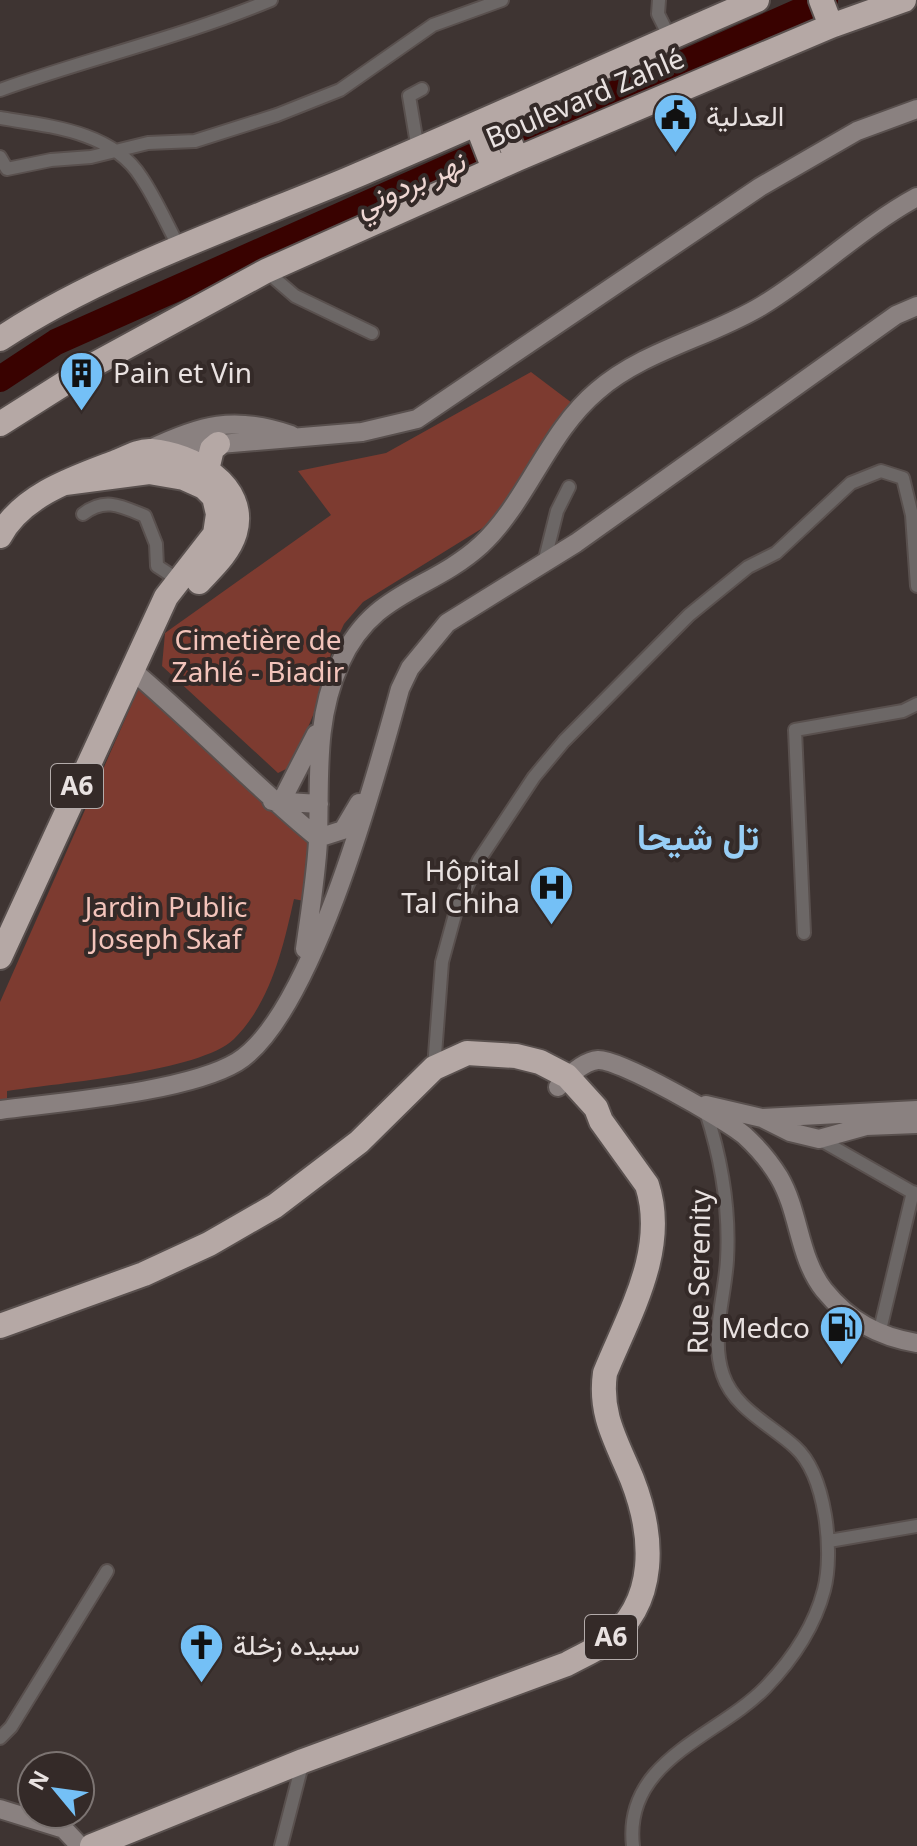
<svg xmlns="http://www.w3.org/2000/svg" width="917" height="1846" font-family="'Noto Sans',Vazirmatn,sans-serif">
	<style>
		.green { fill: #7d3b30 }
		.lines { fill: none; stroke-linecap: round; stroke-linejoin: round }
		.river { stroke: #390200; stroke-width: 26 }
		.street-casing { stroke: #59504e; stroke-width: 16 }
		.secondary-casing { stroke: #59504e; stroke-width: 22 }
		.highway-casing { stroke: #59504e; stroke-width: 28 }
		.street { stroke: #6c6766; stroke-width: 12 }
		.secondary { stroke: #8a8180; stroke-width: 18 }
		.highway { stroke: #b5a8a5; stroke-width: 24 }
		.labels { text-anchor: middle; stroke-width: 8; stroke-linejoin: round; paint-order: stroke }
		.shield { fill: #342a28; stroke: #b3abaa; stroke-width: 2 }
		.shield-label { font-size: 26px; font-weight: bold; fill: #e9e2e1 }
		.street-label { font-size: 28px; fill: #e9e2e1; stroke: #342a28 }
		.poi-label { font-size: 28px; fill: #e9e2e1; stroke: #342a28; text-anchor: start }
		.park-label { font-size: 28px; fill: #f3c4bb; stroke: #342a28 }
		.water-label { font-size: 30px; font-style: italic; fill: #eed6d2; stroke: #342a28 }
		.district-label { font-size: 36px; font-weight: bold; fill: #97cef6; stroke: #342a28 }
	</style>
	<rect width="100%" height="100%" fill="#3e3432"/>
	<!-- green -->
	<path class="green" d="M531,372l41,31 -78,118 -131,81 -19,22 -13,28 -5,32 -34,82 -14,7 -116,-107 3,-33 166,-118 -33,-44 88,-18z
		M150,687l160,140 -6,74 -10,-2c-11,49 -23,103 -60,140 -34,33 -176,44 -227,52v10l-7,1v-100l138,-312z"/>
	<g class="lines">
		<!-- river -->
		<path class="river" d="M0,379l56,-37 769,-342"/>
		<defs>
			<path id="street" d="M659,0l-1,14 12,24
				M0,90c90,-32 182,-53 271,-90
				M0,118c48,8 112,13 141,59 15,22 26,48 39,72
				M418,150l-9,-54 13,-7
				M0,157l7,12 44,-9 40,-3 57,-14 47,-2 82,-26 63,-25 93,-65 69,-25
				M266,271l29,25 77,37
				M83,514c22,-17 38,-8 62,2l11,28 1,22 23,15
				M544,563l13,-52 12,-24
				M804,933l-9,-203 108,-19 14,-7
				M434,1068l8,-106 15,-55 22,-47 55,-83 30,-36 125,-126 59,-48 28,-14 75,-70 30,-12 22,7 9,37 5,71
				M819,1139l98,56
				M879,1334l34,-142
				M829,1541l88,-15
				M0,1738l11,-11 96,-156
				M281,1846l22,-85
				M633,1846c-10,-86 84,-109 132,-158 27,-28 49,-60 59,-98 10,-38 2,-115 -29,-143 -24,-22 -61,-39 -72,-72 -13,-37 2,-78 4,-115 3,-52 -5,-99 -21,-148"/>
			<path id="secondary" d="M149,455l-1,-5c52,-25 86,-35 143,-15
				M168,463l3,-7 13,-9 178,-15 55,-13 343,-232 97,-56 60,-22
				M132,670c64,54 121,115 186,168l25,-8 16,-27
				M272,801l47,3
				M281,802l35,-68
				M305,949c5,-36 11,-72 13,-108 2,-62 -4,-120 22,-178 33,-73 89,-71 141,-118 47,-44 66,-112 116,-154 47,-41 114,-54 166,-86 54,-33 99,-78 154,-108
				M558,1087c9,-10 26,-26 40,-27 22,-1 126,59 146,75 13,12 26,27 35,42 21,36 19,80 45,113 25,31 55,47 93,53
				M706,1105l56,13 155,-8
				M0,1110c61,-8 187,-18 237,-48 75,-46 139,-286 163,-373l10,-21 37,-45 129,-80 320,-228 21,-9
				M764,1119l26,13 29,7 47,-13 51,-2
				M0,1809l64,20 16,17"/>
			<path id="highway" d="M821,0l10,26
				M499,116l18,43
				M477,125l17,44
				M0,339c100,-66 235,-113 346,-159 138,-58 274,-121 411,-180
				M0,424l95,-60 171,-93 251,-112 314,-133 73,-26
				M207,470l5,-21 6,-5
				M0,536c22,-41 74,-58 116,-74 10,-4 24,-12 35,-11 40,3 98,34 84,82 -6,20 -23,35 -36,49
				M0,957l166,-360 49,-63 3,-20 -4,-17 -10,-10 -20,-9 -35,-6 -84,11
				M0,1326l144,-52 65,-30 66,-38 84,-64 75,-74 33,-15 49,3 24,6 27,14 29,32 5,13 46,64c21,64 -18,129 -42,188 -6,42 12,69 27,106 22,56 27,124 -27,164 -11,8 -26,14 -38,21l-264,97 -211,85"/>
		</defs>
		<!-- street casing -->
		<use href="#street" class="street-casing"/>
		<!-- secondary casing -->
		<use href="#secondary" class="secondary-casing"/>
		<!-- highway casing -->
		<use href="#highway" class="highway-casing"/>
		<!-- street -->
		<use href="#street" class="street"/>
		<!-- secondary -->
		<use href="#secondary" class="secondary"/>
		<!-- highway -->
		<use href="#highway" class="highway"/>
	</g>
	<!-- icons -->
	<defs>
		<symbol id="civic-pin" viewBox="-11 -11 22 30"><path d="M0 17L-7.5 6A9.5 9.5 0 1 1 7.5 6Z" fill="#74c0f6" stroke="#342a28"/><path d="M-.6-6.5H3V-4.5H.6V-3L4-1V1h2V6H-6V1h2V-1L-.6-3ZM-1.2 2.5V6h2.4V2.5Z" fill="#111"/></symbol>
		<symbol id="building-pin" viewBox="-11 -11 22 30"><path d="M0 17L-7.5 6A9.5 9.5 0 1 1 7.5 6Z" fill="#74c0f6" stroke="#342a28"/><path d="M-4-6H4V6H1V3H-1V6H-4ZM-2.5-4.3h1.7v1.8h-1.7ZM.8-4.3h1.7v1.8H.8ZM-2.5-1h1.7V.8h-1.7ZM.8-1h1.7V.8H.8Z" fill="#111"/></symbol>
		<symbol id="hospital-pin" viewBox="-11 -11 22 30"><path d="M0 17L-7.5 6A9.5 9.5 0 1 1 7.5 6Z" fill="#74c0f6" stroke="#342a28"/><path d="M-5-5h3v3.5h4V-5h3V5h-3V1.5h-4V5h-3Z" fill="#111"/></symbol>
		<symbol id="fuel-pin" viewBox="-11 -11 22 30"><path d="M0 17L-7.5 6A9.5 9.5 0 1 1 7.5 6Z" fill="#74c0f6" stroke="#342a28"/><path d="M-5.5-6h7V0h2V4h1.3V-2.5L3-4.5l.8-.8L6-3V5H2.5V1h-1V6h-7ZM-4.2-4.7v3.2H.2V-4.7Z" fill="#111"/></symbol>
		<symbol id="church-pin" viewBox="-11 -11 22 30"><path d="M0 17L-7.5 6A9.5 9.5 0 1 1 7.5 6Z" fill="#74c0f6" stroke="#342a28"/><path d="M-1.2-6h2.4v3.5h3.3v2.4h-3.3V6h-2.4V-.1h-3.3v-2.4h3.3Z" fill="#111"/></symbol>
	</defs>
	<g fill-rule="evenodd">
		<use href="#civic-pin" x="650" y="90" width="51" height="69"/>
		<use href="#building-pin" x="56" y="348" width="51" height="69"/>
		<use href="#hospital-pin" x="526" y="862" width="51" height="69"/>
		<use href="#fuel-pin" x="816" y="1302" width="51" height="69"/>
		<use href="#church-pin" x="176" y="1620" width="51" height="69"/>
	</g>
	<g class="labels">
		<!-- shield labels -->
		<g class="shield">
			<rect x="51" y="764" width="52" height="44" rx="6"/>
			<rect x="585" y="1615" width="52" height="44" rx="6"/>
		</g>
		<g class="shield-label">
			<text x="77" y="795">A6</text>
			<text x="611" y="1646">A6</text>
		</g>
		<!-- street labels -->
		<g class="street-label">
			<text transform="translate(585 98) rotate(-23)" y="10">Boulevard Zahlé</text>
			<text transform="translate(699 1272) rotate(-89)" y="10">Rue Serenity</text>
		</g>
		<!-- poi labels -->
		<g class="poi-label">
			<text x="706" y="126">العدلية</text>
			<text x="113" y="383">Pain et Vin</text>
			<text x="520" y="881" text-anchor="end">Hôpital<tspan x="520" dy="32">Tal Chiha</tspan></text>
			<text x="810" y="1338" text-anchor="end">Medco</text>
			<text x="233" y="1655">سبيده زخلة</text>
		</g>
		<!-- park labels -->
		<g class="park-label">
			<text x="258" y="650">Cimetière de<tspan x="258" dy="32">Zahlé - Biadir</tspan></text>
			<text x="166" y="917">Jardin Public<tspan x="166" dy="32">Joseph Skaf</tspan></text>
		</g>
		<!-- water labels -->
		<g class="water-label">
			<text transform="translate(410 184) rotate(-24)" y="10">نهر بردوني</text>
		</g>
		<!-- district labels -->
		<g class="district-label">
			<text x="698" y="850">تل شيحا</text>
		</g>
	</g>
	<!-- north arrow -->
	<g transform="translate(56 1790) rotate(299)"><circle r="38" fill="#342a28" stroke="#7c7472" stroke-width="2"/>
	<path d="M0-6L14 30L0 20L-14 30Z" fill="#74c0f6"/>
	<text y="-12" font-size="22" font-weight="bold" text-anchor="middle" fill="#e9e2e1">N</text>
	</g>
</svg>
